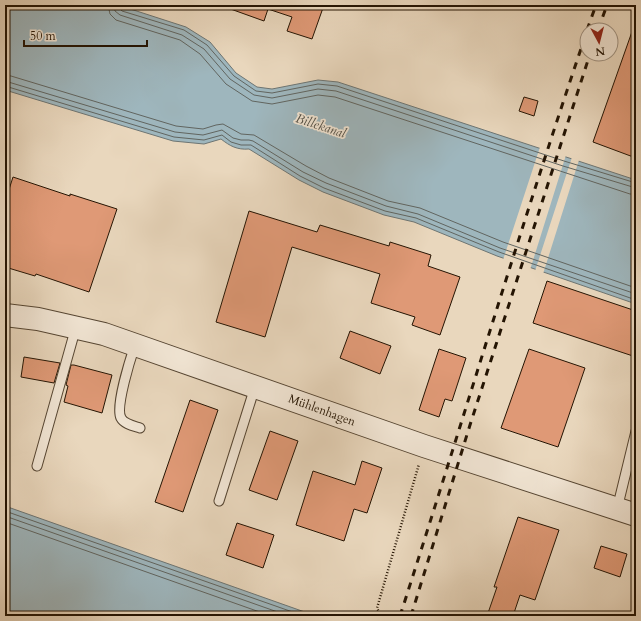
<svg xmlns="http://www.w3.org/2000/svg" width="641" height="621" font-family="Cardo,serif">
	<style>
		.water { fill: #9eb6bd; stroke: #6d7573 }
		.pier { fill: #e9d7bd }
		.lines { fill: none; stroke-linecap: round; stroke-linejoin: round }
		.shore { stroke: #616560; stroke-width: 1 }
		.building { fill: #df9976; stroke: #241403 }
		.service-casing { stroke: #554532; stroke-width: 11 }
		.tertiary-casing { stroke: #554532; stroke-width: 24 }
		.path { stroke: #241403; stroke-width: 2.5; stroke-dasharray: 1 2; stroke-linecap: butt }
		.service { stroke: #f1e5d4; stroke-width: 9 }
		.tertiary { stroke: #f1e5d4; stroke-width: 22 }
		.rail { stroke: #241403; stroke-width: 3; stroke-dasharray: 7 7; stroke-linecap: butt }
		.labels { text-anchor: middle; stroke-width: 3.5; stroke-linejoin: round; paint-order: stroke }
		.street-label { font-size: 12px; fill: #241403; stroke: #f1e5d4 }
		.water-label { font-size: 13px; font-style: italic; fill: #4f4d44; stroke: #f1e5d4 }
	</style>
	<rect width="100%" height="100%" fill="#e9d7bd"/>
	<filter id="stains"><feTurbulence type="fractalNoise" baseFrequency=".005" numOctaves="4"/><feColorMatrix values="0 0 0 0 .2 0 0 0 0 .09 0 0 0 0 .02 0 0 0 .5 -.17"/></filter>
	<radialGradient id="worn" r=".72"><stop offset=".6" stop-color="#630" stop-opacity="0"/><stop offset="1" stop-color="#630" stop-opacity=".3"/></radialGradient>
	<!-- water -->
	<path class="water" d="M5,5h113l68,22 24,15 26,31 21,14 15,2 46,-9 20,2 298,98v124l-139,-48 -83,-34 -30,-7 -61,-23 -24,-12 -50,-31c-12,1 -19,-3 -28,-10l-17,5 -31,-3 -168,-51z
		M5,506l311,110h-311z"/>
	<!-- pier -->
	<path class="pier" d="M540,147l26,8 -36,115 -27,-10z
		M572,157l7,3 -36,114 -8,-3z"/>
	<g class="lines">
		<!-- shore -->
		<path class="shore" d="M108,5l2,9 6,6 64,20 20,14 26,30 26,17 20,3 46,-9 17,2 295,97h6
			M114,5l1,6 5,4 62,20 22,14 26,30 24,16 18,3 46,-9 18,2 227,75 73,22
			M119,5v3l3,3 62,19 23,15 27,31 22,15 16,2 46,-9 19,2 227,75 72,22
			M5,75l6,1 165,50 27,3 13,-4 7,-1 18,10 13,1 52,31 23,12 59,23 32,7 83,34 133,46
			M5,81l170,51 28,3 19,-5 11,8 8,2h8l4,1 50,31 23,11 60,23 32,8 82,34 136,46
			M5,86l169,51 30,3 18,-5 9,7 10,3h10l49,31 24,12 61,23 31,7 83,34 137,48
			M5,511l299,105
			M5,516l284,100
			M5,522l266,94"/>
	</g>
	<!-- building -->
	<path class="building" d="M225,5h99l-12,34 -25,-8 5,-14 -24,-8 -4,12 -39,-14z
		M634,26l2,1v131l-43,-16z
		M524,97l14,4 -4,15 -15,-5z
		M13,177l57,19v-2l47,15 -28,83 -53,-18 -1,2 -30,-9v-65z
		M249,211l68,21 3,-7 69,21 1,-4 41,13 -3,11 32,11 -20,58 -28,-10 3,-8 -44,-14 9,-29 -88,-27 -27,90 -49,-15z
		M547,281l89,30v46l-103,-34z
		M350,331l41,15 -11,28 -40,-16z
		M439,349l27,9 -14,43 -7,-2 -6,18 -20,-7z
		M529,349l56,19 -27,79 -57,-19z
		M24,357l36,6 -6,20 -33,-6z
		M71,365h3l38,10 -10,38 -38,-11 4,-16 -2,-1z
		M190,400l28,10 -35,102 -28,-10z
		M270,431l28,10 -21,59 -28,-10z
		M362,461l20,7 -15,45 -13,-4 -10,32 -48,-16 17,-54 42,14z
		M518,517l41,13 -24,70 -15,-5 -7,21h-26l10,-29h-3z
		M237,523l37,12 -11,33 -37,-13z
		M601,546l26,8 -7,23 -26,-9z"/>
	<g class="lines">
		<defs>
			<path id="service" d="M135,345c-4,12 -20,62 -14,73 3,6 13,8 19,10
				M37,466l39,-139
				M219,501l36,-114
				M617,509l19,-78"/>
			<path id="tertiary" d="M5,315l33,4 66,15 320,112 212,69"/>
		</defs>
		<!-- service casing -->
		<use href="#service" class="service-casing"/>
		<!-- tertiary casing -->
		<use href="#tertiary" class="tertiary-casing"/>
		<!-- path -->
		<path class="path" d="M385,616l-6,-4 -2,-4 42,-144"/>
		<!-- service -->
		<use href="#service" class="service"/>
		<!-- tertiary -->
		<use href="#tertiary" class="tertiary"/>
		<!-- rail -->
		<path class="rail" d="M587,30l9,-25
			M598,30l9,-25
			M400,616c63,-195 121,-391 187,-585
			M411,616l59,-191 120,-371"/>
	</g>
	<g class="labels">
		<!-- street labels -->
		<g class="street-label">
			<text transform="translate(322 410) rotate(20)" y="4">Mühlenhagen</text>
		</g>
		<!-- water labels -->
		<g class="water-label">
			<text transform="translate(321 125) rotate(18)" y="5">Billekanal</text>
		</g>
	</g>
	<!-- margin -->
	<rect width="641" height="621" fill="none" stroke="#e9d7bd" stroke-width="20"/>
	<rect x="6" y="6" width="629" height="609" fill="none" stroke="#241403" stroke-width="2"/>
	<rect x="10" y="10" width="621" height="601" fill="none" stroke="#241403"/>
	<!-- north arrow -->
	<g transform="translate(599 42) rotate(173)"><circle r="19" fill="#f1e5d4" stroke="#9f9180"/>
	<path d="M0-3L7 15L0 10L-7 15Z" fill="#8f2418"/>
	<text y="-6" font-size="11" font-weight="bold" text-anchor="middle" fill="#241403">N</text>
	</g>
	<!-- scale -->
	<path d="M24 40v6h123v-6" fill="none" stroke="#241403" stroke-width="2"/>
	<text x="30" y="40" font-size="12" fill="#241403" stroke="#f1e5d4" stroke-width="3" paint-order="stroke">50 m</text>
	<rect width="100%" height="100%" filter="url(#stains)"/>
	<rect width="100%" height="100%" fill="url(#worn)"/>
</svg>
